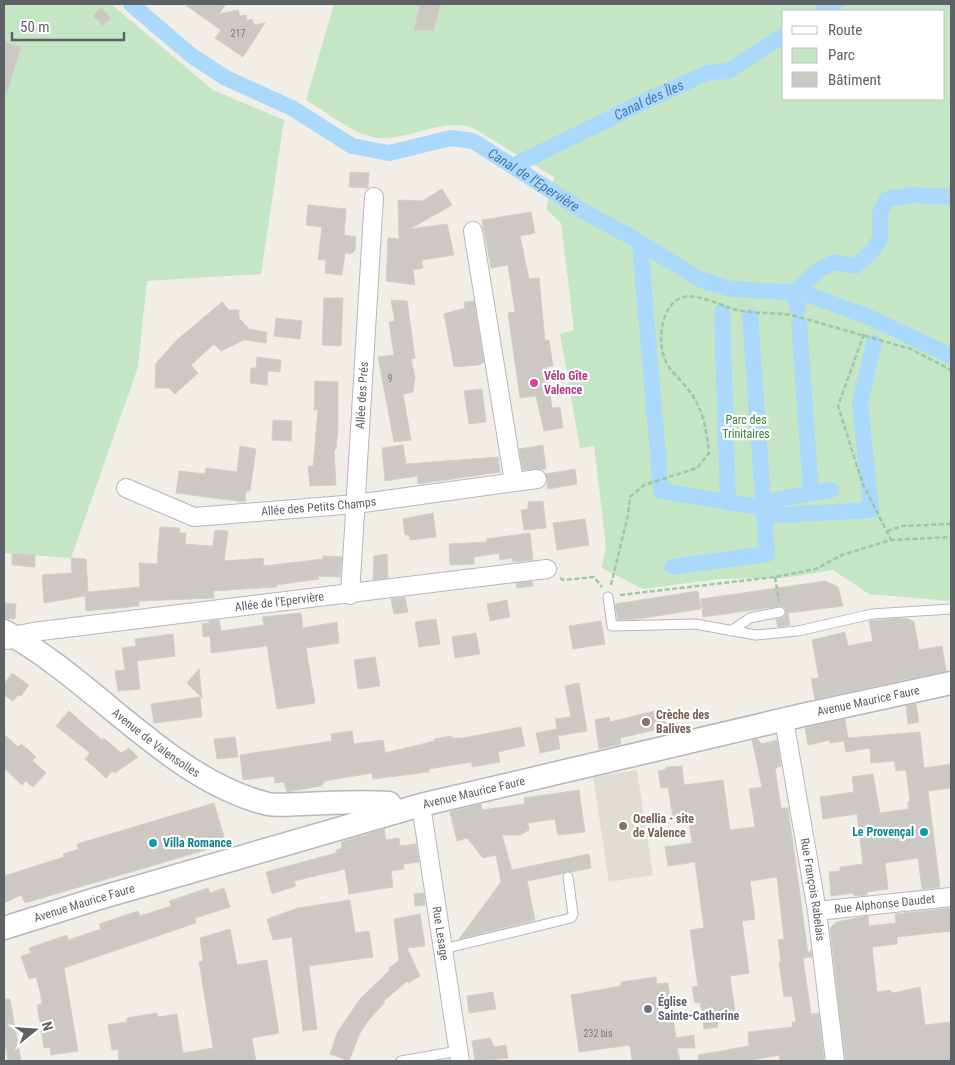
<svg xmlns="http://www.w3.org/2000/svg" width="955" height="1065" font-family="'Roboto Condensed',sans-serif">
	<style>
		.education { fill: #e0ddd5 }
		.green { fill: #c5e6c5; fill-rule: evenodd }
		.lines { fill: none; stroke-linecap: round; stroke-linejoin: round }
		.canal { stroke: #abd9fb; stroke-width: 16 }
		.building { fill: #ccc9c4; stroke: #d4d0c5 }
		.service-casing { stroke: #b4b7bb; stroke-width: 11 }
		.minor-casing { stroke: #b4b7bb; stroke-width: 20 }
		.tertiary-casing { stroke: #b4b7bb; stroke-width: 25 }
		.path { stroke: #9ec7aa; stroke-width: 2.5; stroke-dasharray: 5 2.5; stroke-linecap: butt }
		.service { stroke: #fff; stroke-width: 9 }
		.minor { stroke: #fff; stroke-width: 18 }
		.tertiary { stroke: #fff; stroke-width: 22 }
		.hotel-dot { fill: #d1479c; stroke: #fff; stroke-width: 2 }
		.education-dot { fill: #8d6e63; stroke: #fff; stroke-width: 2 }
		.culture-dot { fill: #0f9aa8; stroke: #fff; stroke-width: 2 }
		.worship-dot { fill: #6b7280; stroke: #fff; stroke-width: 2 }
		.labels { text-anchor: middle; stroke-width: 4.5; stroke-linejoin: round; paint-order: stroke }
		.number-label { font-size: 10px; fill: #7a7c7e }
		.hotel-label { font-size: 12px; font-weight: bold; fill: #b23c85; stroke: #fff; text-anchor: start }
		.street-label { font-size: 12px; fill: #5e6266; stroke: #fff }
		.park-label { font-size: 12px; fill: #39833c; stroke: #fff }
		.education-label { font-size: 12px; font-weight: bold; fill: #785e54; stroke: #fff; text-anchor: start }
		.culture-label { font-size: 12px; font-weight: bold; fill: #0d838f; stroke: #fff; text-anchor: end }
		.worship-label { font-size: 12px; font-weight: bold; fill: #5b616d; stroke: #fff; text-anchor: start }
		.water-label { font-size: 14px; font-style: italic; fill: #4879ae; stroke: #fff }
	</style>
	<rect width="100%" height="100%" fill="#f0eee7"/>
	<!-- education -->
	<path class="education" d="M637,770l16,105 -44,7 -16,-105z"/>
	<!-- green -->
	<path class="green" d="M4,4h107l102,86 71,30 -23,154 -114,7 -9,86 -67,191 -67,-5z
		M334,4h617v597l-82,-7 -36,-24 -48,8 -66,1 -76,10 -41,-21 4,-22 -12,-100 -14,2 -20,-114 14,-4 -13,-107 -15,-14 8,-32 -81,-49c-32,-11 -63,13 -95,10 -22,-2 -52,-26 -72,-38zM784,11h160v88h-160z"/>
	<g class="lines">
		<!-- canal -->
		<g class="canal">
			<path id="s1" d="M131,4l61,52 34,22 66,30 60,38 37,7 62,-15 22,3 110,70 48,26 68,42 32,10 73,4 67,25 80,38"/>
			<path d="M823,11l12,-7"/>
			<path id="s2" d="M513,166l130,-64 64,-29 21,-2 56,-36"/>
			<path d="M640,243l21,248 103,17"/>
			<path d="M794,292l25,-22 15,-8 21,4 18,-16 7,-12v-25l7,-14 25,-4 39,2"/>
			<path d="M796,292l2,18"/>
			<path d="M722,312l6,191"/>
			<path d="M811,493l20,-3"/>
			<path d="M763,502l48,-9 -12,-170"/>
			<path d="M764,516l107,-6 -11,-107 14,-60"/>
			<path d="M672,567l95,-13 -17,-238"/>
		</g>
	</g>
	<!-- building -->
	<path class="building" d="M184,4h42l-7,10 19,-4 2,6 6,-1 1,5 5,-1 2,6 11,-2 -22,34 -28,-19 6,-8z
		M420,4h21l-8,27 -19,-1z
		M101,8l10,10 -8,8 -10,-10z
		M4,42l17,5 -14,46h-3z
		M350,172l19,1 -1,15 -19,-1z
		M442,189l10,16 -42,24 37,-5 7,31 -32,5 1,8 -10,2 2,15 -29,-4 2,-43 11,1 -1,-39 24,1z
		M308,205l38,4 -2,26 12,2 -1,13 -4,4 -6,-1 -3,22 -17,-2 1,-13h-8l4,-33 -16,-2z
		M531,212l4,21 -15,3 9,43 10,-1 6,63 4,-1 4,26 -7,1 6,41 8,-1 3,21 -19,3 -8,-35 -16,2 -12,-85 7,-1 -7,-47 -17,3 -9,-48z
		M324,298h19l-2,48 -19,-1z
		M391,300l16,1 8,57 -4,1 4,18 -2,15 -10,2 8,46 -17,2 -16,-85 16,-2 -5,-33 6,-1z
		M474,301l10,61 -5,3 -25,2 -10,-53 21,-6 -1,-6z
		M222,302l7,8h10v8l10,11 18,3 -1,11 -22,-3 -23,11 -7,-7 -23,21 7,8 -23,21 -6,-6h-14l1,-25 22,-24z
		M276,318l26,3 -2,18 -26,-3z
		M257,357l24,3 -1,12 -12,-1 -1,14 -17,-2 1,-15h5z
		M315,381l23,1v45l-2,22h-2l2,36 -26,1 -2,-20h5l5,-56h-4z
		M482,389l4,33 -17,2 -5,-33z
		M273,420l19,1 -1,20 -19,-1z
		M403,445l3,19 92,-7 2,15 -82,12 -1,-8 -32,5 -3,-33z
		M543,445l3,24 -23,1 -4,-21z
		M240,446l16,3 -6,42h-4l-1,11 -69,-9 3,-22 26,3 1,-6 31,4z
		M575,469l2,15 -29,5 -2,-15z
		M543,501l3,27 -22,2 -3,-20 7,-1v-7z
		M433,513l3,24 -26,3 -1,-5h-4l-2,-16z
		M585,519l4,26 -32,5 -4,-27z
		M160,527l20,1 -1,5h7l-1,11 28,2 2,-16 13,1 -4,30 39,-3 1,8 59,-7v-3l19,1 -2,20 -22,-1 1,3 -43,6 1,2 -64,4 1,7 -75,3v5l-32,3 -21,2 -1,-15 -41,7 -2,-28 30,-2 -1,-15 15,1 2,33 52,-5 -1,-24 18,1z
		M530,533l3,27 -20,2 -1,-4 -12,2 -1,-7 -25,4v7l-24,1 -1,-21 38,-2 -1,-3z
		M12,553l23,2v12l-23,-2z
		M387,554l1,24 -15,2 1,-24z
		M532,581l1,5 -16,2 -1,-5z
		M825,581l13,6 5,19 -55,7 2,12 -12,2 -2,-8 8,-2 2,-3 -1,-6 -3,-2 -79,11 -2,-18z
		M698,591l3,18 -64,10 -19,1 -3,-16z
		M405,597l3,15 -14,2 -3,-15z
		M507,600l3,17 -20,4 -3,-17z
		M5,603l11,1 -1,15 -11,-1z
		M301,613l2,15 34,-6 2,21 -33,5 9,55 -38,6 -10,-63 -56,7 -1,-17 -7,1 -1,-13 7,-1v-2l10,-1 2,11 43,-6 -2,-8z
		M900,618l9,1 5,3 5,28 23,-4 4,25 -131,28 -4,-20 8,-1 -7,-38 33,-8 3,14 25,-5 -4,-20z
		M436,619l4,25 -21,3 -4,-25z
		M601,621l4,23 -32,5 -4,-23z
		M476,633l4,21 -25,4 -3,-21z
		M173,634l2,22 -38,5 3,28 -22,2 -3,-20 10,-1 -3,-22 14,-2 -1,-7z
		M375,657l5,29 -22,3 -4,-29z
		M199,669l3,29 -15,-15z
		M12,673l17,12 -8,11 -3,-1 -5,6 -9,-6v-11z
		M579,683l8,48 -29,5 2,13 -20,4 -4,-20 21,-4 -2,-10 16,-2 -6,-31z
		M200,697l2,20 -48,6 -3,-19z
		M916,704l3,18 -11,2 -2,-18z
		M662,709l5,18 -47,11 1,6 -22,5 -4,-29 14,-3 1,5z
		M69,711l33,29 2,-2 17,15 8,-5 9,9 -23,16 -3,-2 -6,7 -21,-19 5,-6 -34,-27z
		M845,719l3,19 72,-6 4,36 27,-4v24l-23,3 12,96 -18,2 -4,-31 -33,5 3,26 -21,3v3l-13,1v-3l-23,3 -2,-24 11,-1v-4l23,-3 -6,-50 -34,5 -3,-22 34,-5 -2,-15 21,-3 7,39 28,-4v-7l2,-1 -4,-31 -10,1 -2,-10 -23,2 -1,-15 -24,4 -2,-11 -14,2v-3l-22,5 -3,-17z
		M521,727l4,19 -27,6 2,10 -28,5v-5l-43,7v3l-56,7 -1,-6 -47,8 -4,5 -34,6 -3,-10 -9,1 -1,-7 -31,4 -3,-25 92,-14 -1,-7 21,-3 2,13 29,-4 2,13 50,-12 -1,-2 17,-3 1,2h11z
		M4,734l14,13 3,-3 8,6 7,7 -4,3 14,13 -13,14 -7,-6 -4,4 -18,-17z
		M235,737l3,20 -21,2 -3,-20z
		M757,739l5,5 15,-4 4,26 -6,2 6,40h7l20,145 3,-3 1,7 -9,1 8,56 8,-1 5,48h-44l-1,-6 -32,6h-48l-1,-6 51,-9 -1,-14 45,-5 -1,-5h4l-4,-26 -8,1 -5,-35h2l-3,-22 6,-1 -7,-62 -27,4 5,38 -13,2 7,52 -19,3 6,43 -19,3 1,5 -14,2 -4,-27 -5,1 -3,-16 6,-1 -8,-56 14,-2 -9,-66 -27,4 -3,-19 27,-4 -4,-29 -15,3 -5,-30 -7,1 -3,-17 8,-2v-2l16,-1 2,19 39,-5 7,50 25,-3 -6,-38 13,-2 -10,-47z
		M579,790l6,42 -27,3 -3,-16 -27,4 1,7 -9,5h-18l10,35 77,-16 2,14 -64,13 8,39 -76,19 42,-57 -5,-27 -13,3 -16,-20 -10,3 -7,-29 31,-8 1,6 43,-6 -1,-6z
		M214,803l12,41 -201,59 -4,-8 -17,8v-27l60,-19 -1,-3 16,-5 -2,-5z
		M384,829l2,11 13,-2 1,8 16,-2 3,18 -16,2 1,5 -13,2 2,16 -44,7 -4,-25 -51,12 2,5 -24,8 -6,-22 70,-19v-3l6,-2 -1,-6z
		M208,888l2,5 14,-5 6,19 -35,11 1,5 -132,45 14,83 -27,4 -1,-8 -6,1 -7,-43 5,-1 -2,-13 -4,-14 -7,2 -8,-23 10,-3 -2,-5 38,-13 1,5 33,-11 -2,-5 39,-13 2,5 31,-10 -2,-5z
		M424,893l1,12 -10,1 -1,-12z
		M350,900l5,33 14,-2 4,26 -64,9 8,63 -14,2 -11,-94 -19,3 -6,-21 31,-11z
		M951,908v23l-54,6v7l-25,3 5,45 12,-2 4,3 27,-6 5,38 26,-3v39h-106l-15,-133 6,-6 21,-4 11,-2 1,10 27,-3 -1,-9z
		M420,914l5,32 -18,2 13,28 -12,7 -1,-2 -23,20 1,1 -17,19 -8,12 -11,28 -19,-7 8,-23 22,-32 30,-29 -1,-2 10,-8 -5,-41z
		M230,929l7,36 30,-5 12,73 -27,5 4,23h-137l-1,-12 -6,1 -4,-25 19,-3v-4l30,-5 1,4 19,-3 6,39 30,-5 -14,-86 4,-1 -3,-23z
		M656,977l1,7 11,-1 8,55 18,-3 1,13h-18l3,13h-48l-2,-16 -51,7 -8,-57 50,-9v-4z
		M493,992l3,17 -27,4 -2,-17z
		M4,999h6l11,62h-13l-4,-25z
		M490,1038l4,9 12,-2 2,13 -33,3 -3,-20z"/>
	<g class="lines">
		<defs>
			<path id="service" d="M608,597l4,29 83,-2 61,11 42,-4 74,-17 79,-5
				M731,631l19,-13 30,-6
				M443,949l128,-31 2,-4 -5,-37
				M401,1061l57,-10"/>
			<g id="minor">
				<path d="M473,231l41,251"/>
				<path id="s3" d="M126,488l68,29 162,-13 181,-25"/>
				<path id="s4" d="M350,595l24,-398"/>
				<path id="s5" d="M8,640l5,-4 20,-4 514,-63"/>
				<path id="s6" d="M784,720l33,191 18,150"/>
				<path id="s7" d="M421,805l39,256"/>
				<path id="s8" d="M817,911l134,-14"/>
			</g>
			<g id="tertiary">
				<path id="s9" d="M4,631c89,47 165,149 264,173 11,2 24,0 34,0 30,-1 58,-3 87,-1l7,9"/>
				<path id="s10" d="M4,928l92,-29 325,-94 382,-90 148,-32"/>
			</g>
		</defs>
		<!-- service casing -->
		<use href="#service" class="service-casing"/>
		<!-- minor casing -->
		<use href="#minor" class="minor-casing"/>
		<!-- tertiary casing -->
		<use href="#tertiary" class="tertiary-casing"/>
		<!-- path -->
		<path class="path" d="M864,334l-26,72 24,76 29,58
			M887,531l16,-5 48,-2
			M775,577l4,24
			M560,578l3,2 31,-3 8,10
			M611,585l17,-70 2,-18 14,-12 53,-17 12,-15c-3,-25 -5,-43 -21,-64 -7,-9 -19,-19 -23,-29 -5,-14 -5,-28 -1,-41 14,-43 52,-12 78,-8 18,3 35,1 53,5l116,33 40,21
			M620,595l155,-18 41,-8 26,-14 49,-15 60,-3"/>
		<!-- service -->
		<use href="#service" class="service"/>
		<!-- minor -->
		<use href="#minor" class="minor"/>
		<!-- tertiary -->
		<use href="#tertiary" class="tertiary"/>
	</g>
	<!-- markers -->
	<circle class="hotel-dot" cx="534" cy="383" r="5"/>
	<g class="education-dot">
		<circle cx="646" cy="722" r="5"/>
		<circle cx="623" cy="826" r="5"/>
	</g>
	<g class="culture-dot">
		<circle cx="924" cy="832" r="5"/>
		<circle cx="153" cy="843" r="5"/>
	</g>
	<circle class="worship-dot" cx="648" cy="1009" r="5"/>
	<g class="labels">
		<!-- number labels -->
		<g class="number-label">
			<text x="238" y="37">217</text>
			<text x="390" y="382">9</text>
			<text x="598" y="1037">232 bis</text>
		</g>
		<!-- hotel labels -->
		<g class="hotel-label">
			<text x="544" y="380">Vélo Gîte<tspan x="544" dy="14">Valence</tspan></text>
		</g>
		<!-- street labels -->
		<g class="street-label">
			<text dy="4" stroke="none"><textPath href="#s4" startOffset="200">Allée des Prés</textPath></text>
			<text dy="4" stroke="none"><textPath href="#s3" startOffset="199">Allée des Petits Champs</textPath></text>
			<text dy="4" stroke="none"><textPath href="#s5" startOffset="275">Allée de l'Epervière</textPath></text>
			<text dy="4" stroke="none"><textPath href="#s10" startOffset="894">Avenue Maurice Faure</textPath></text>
			<text dy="4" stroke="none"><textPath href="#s9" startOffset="189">Avenue de Valensolles</textPath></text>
			<text dy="4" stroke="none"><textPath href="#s10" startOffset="489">Avenue Maurice Faure</textPath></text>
			<text dy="4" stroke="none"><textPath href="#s6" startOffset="172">Rue François Rabelais</textPath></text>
			<text dy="4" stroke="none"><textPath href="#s10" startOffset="84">Avenue Maurice Faure</textPath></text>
			<text dy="4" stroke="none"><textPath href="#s8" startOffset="68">Rue Alphonse Daudet</textPath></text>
			<text dy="4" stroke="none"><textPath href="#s7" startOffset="130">Rue Lesage</textPath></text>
		</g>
		<!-- park labels -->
		<g class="park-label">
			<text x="746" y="424">Parc des<tspan x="746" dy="14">Trinitaires</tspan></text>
		</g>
		<!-- education labels -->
		<g class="education-label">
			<text x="656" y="719">Crèche des<tspan x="656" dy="14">Balives</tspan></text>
			<text x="633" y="823">Ocellia - site<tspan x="633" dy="14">de Valence</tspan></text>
		</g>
		<!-- culture labels -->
		<g class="culture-label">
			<text x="914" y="836">Le Provençal</text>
			<text x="163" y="847" text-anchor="start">Villa Romance</text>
		</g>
		<!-- worship labels -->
		<g class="worship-label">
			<text x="658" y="1006">Église<tspan x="658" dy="14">Sainte-Catherine</tspan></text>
		</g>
		<!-- water labels -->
		<g class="water-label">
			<text dy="5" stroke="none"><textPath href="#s2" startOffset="151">Canal des Îles</textPath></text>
			<text dy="5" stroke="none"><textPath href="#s1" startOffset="460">Canal de l'Epervière</textPath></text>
		</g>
	</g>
	<!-- border -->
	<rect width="955" height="1065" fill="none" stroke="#5e6266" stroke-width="10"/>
	<!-- legend -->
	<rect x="782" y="10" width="162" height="90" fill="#ffffff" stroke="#bfc0c2"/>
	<rect x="792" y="26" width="25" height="8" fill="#ffffff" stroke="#bfc0c2"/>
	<text x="828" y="35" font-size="15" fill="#5e6266">Route</text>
	<rect x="792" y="48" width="25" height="15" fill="#c5e6c5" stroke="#bfc0c2"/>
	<text x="828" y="60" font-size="15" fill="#5e6266">Parc</text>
	<rect x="792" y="72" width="25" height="15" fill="#ccc9c4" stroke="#bfc0c2"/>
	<text x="828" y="85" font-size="15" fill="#5e6266">Bâtiment</text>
	<!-- north arrow -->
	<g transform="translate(35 1030) rotate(73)" stroke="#ffffff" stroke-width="4" paint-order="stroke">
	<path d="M0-4L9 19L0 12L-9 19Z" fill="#5e6266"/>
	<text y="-8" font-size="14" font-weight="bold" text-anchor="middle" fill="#5e6266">N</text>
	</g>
	<!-- scale -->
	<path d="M12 32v8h112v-8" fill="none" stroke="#5e6266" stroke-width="2.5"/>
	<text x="20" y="32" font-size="15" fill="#5e6266" stroke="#ffffff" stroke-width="4" paint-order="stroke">50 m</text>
</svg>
